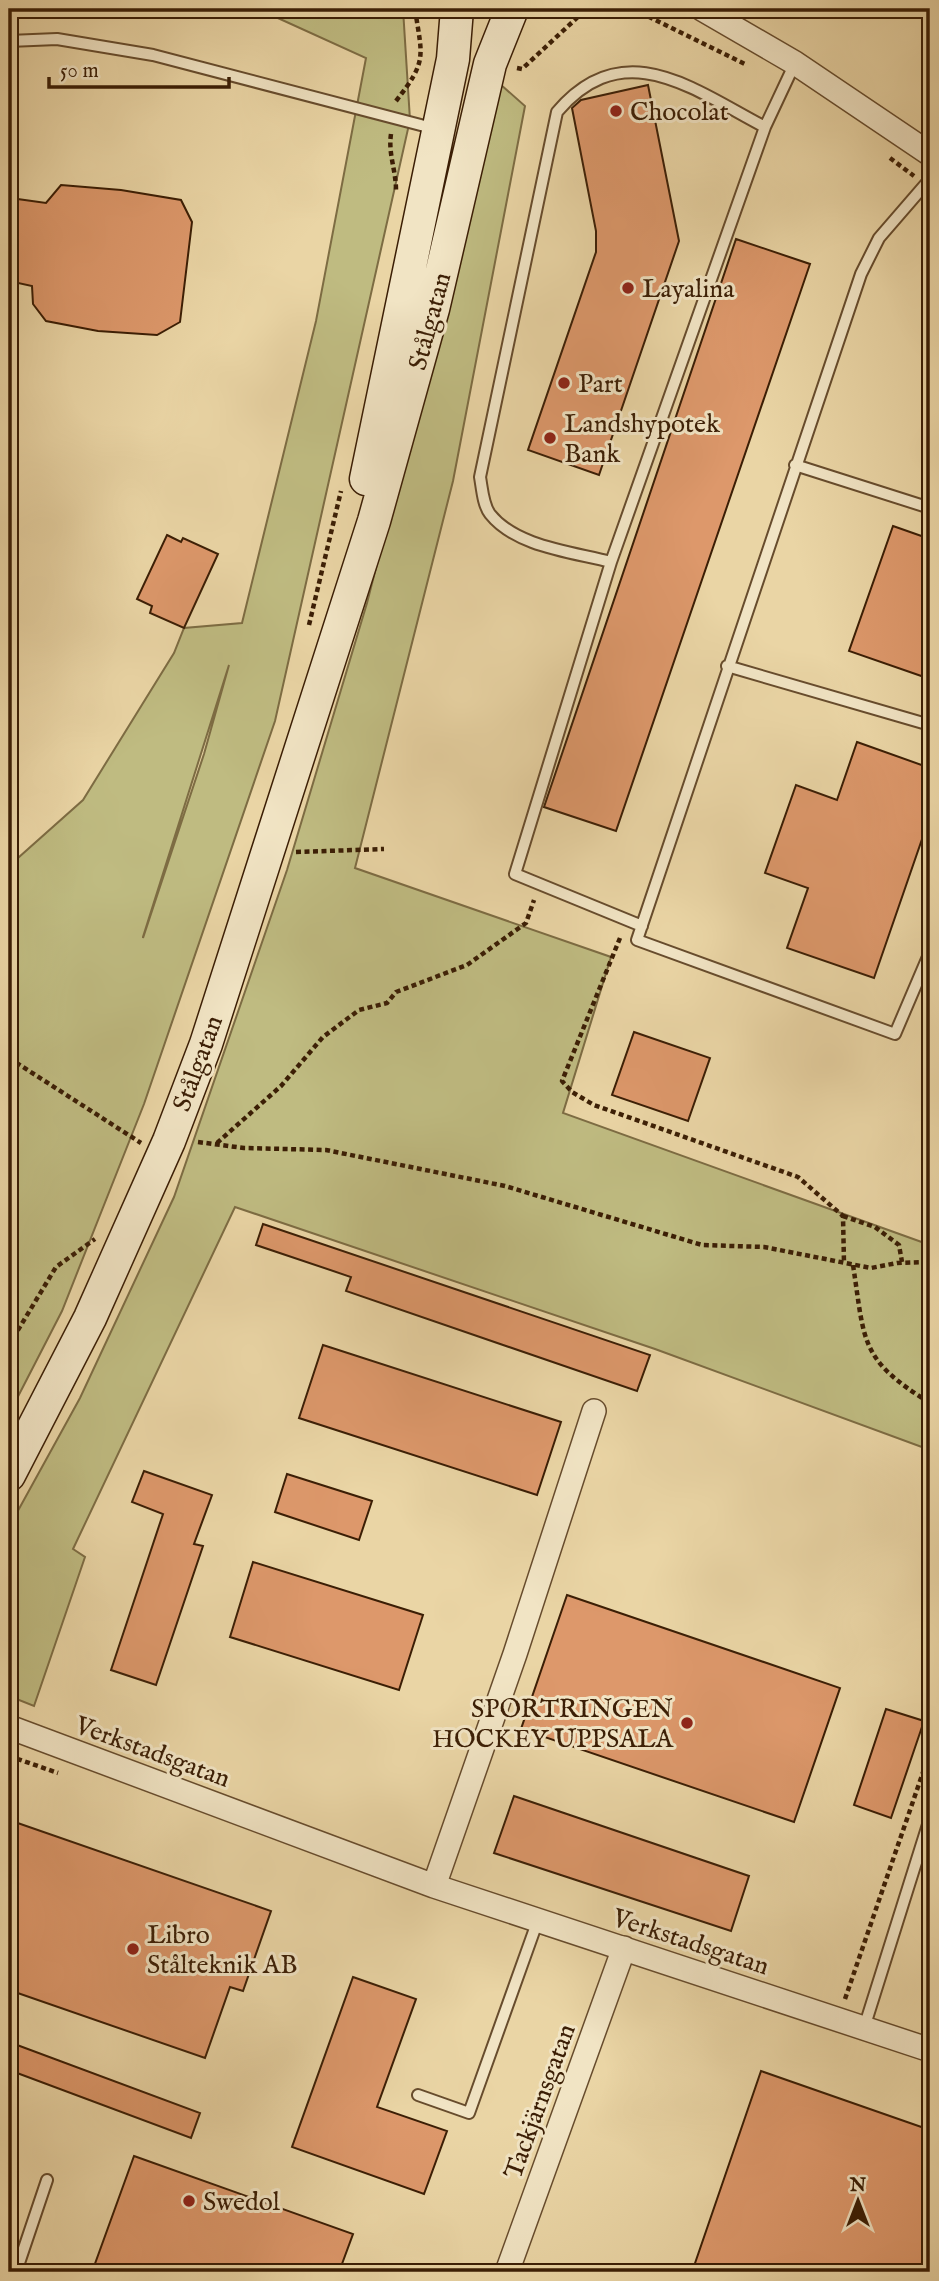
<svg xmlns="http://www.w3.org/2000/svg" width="939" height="2281" font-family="'IM FELL English',serif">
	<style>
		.green { fill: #bfbb81; stroke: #7d6c43; stroke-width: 2; fill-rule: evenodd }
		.building { fill: #dd986b; stroke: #3b1e05; stroke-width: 2 }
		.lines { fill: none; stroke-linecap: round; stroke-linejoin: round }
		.lane-casing { stroke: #674c2d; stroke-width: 14 }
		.street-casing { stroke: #674c2d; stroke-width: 26 }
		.secondary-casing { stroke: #3b1e05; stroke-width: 35 }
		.path { stroke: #3b1e05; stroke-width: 4.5; stroke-dasharray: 5 3.5; stroke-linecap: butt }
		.lane { stroke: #f1e4c4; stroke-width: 10 }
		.street { stroke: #f1e4c4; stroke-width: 23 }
		.secondary { stroke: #f1e4c4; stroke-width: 32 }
		.poi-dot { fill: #8f2418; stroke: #f1e4c4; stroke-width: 2.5 }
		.labels { text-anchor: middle; stroke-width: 6; stroke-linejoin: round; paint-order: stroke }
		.poi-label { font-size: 26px; fill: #3b1e05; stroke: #f1e4c4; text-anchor: start }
		.street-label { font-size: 26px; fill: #3b1e05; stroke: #f1e4c4 }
	</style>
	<rect width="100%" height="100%" fill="#ead5a5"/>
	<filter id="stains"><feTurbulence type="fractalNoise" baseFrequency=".00286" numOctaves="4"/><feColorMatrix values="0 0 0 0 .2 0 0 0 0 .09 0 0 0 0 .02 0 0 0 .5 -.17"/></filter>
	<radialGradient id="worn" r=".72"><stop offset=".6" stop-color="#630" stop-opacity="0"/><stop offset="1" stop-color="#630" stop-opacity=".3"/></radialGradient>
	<!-- green -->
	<path class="green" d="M258,9h145l7,111 -135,601 -131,383 -82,207 -53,103v-548l74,-66 91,-147 10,-25 58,-5 74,-302 50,-263zM229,665l-25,89 -61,184v-1z
		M500,84l25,22 -72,375 -98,387 256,89 -48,156 367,132v205l-275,-101 -420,-142 -162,342 12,8 -51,149 -25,-10v-169l71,-129 94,-201 113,-327 80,-267z"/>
	<!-- building -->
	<path class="building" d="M648,85l31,156 -80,234 -71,-25 68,-198v-21l-24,-123 9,-8z
		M61,185l60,5 60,10 11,22 -12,100 -23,13 -59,-4 -52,-10 -13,-17 -1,-18 -23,-5 1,-83 36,5z
		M736,239l74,25 -194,567 -72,-24z
		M893,526l37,13v140l-81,-28z
		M167,535l14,7 2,-4 35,16 -34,74 -34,-15 2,-7 -15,-7z
		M857,742l73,26v48l-56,162 -87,-30 21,-60 -43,-15 31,-88 41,15z
		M634,1032l76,26 -22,63 -76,-26z
		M263,1224l387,131 -13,36 -291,-100 5,-14 -95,-32z
		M323,1345l238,77 -24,73 -238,-77z
		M144,1471l68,24 -18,49 9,2 -47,139 -45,-15 52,-156 -31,-12z
		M287,1474l85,27 -13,39 -84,-28z
		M253,1562l170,53 -24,75 -169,-53z
		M567,1595l273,93 -46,134 -273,-93z
		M886,1709l38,12 -33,97 -37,-13z
		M514,1796l235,80 -18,55 -237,-78z
		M9,1820l262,91 -28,80 -13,-4 -25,71 -196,-68z
		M353,1977l63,22 -39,108 70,24 -23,63 -132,-47z
		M9,2042l191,71 -9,25 -182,-68z
		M761,2071l169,59v142h-238z
		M134,2156l219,78 -14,38h-247z"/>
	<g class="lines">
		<defs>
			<path id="lane" d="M9,41l48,-2 96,16 283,74
				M765,127c-71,-37 -141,-94 -208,-15l-77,365c2,11 3,28 10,37 26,33 83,38 121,48l154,-435 30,-64
				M930,179l-51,59 -18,36 -224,666 258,94 35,-82
				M795,465l135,43
				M611,562l-96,312 127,52
				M727,666l203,59
				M864,2028l66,-210
				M418,2095l51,18 69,-193
				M16,2272l31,-92"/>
			<path id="street" d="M702,9l93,54 135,91
				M9,1727l425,159 496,164
				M434,1886l81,-232 79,-243
				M507,2272l117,-324"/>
			<path id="secondary" d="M366,479l87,-420 4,-50
				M9,1475l81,-157 79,-177 37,-97 168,-523 59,-212 57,-245 22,-55"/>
		</defs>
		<!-- lane casing -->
		<use href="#lane" class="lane-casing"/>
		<!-- street casing -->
		<use href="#street" class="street-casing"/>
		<!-- secondary casing -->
		<use href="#secondary" class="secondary-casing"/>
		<!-- path -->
		<path class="path" d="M633,9l112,55
			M517,68l5,1 58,-54 20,-6
			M396,101c32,-41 26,-44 19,-92
			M391,134c-3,20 5,36 5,56
			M890,158l24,18
			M309,625l32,-134
			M296,852l88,-3
			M620,938l-58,143 10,11 22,13 204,72 45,39 1,47
			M9,1058l132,85
			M198,1142l46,6 82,2 179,36 197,59 62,2 107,21 26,-5 33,-1
			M217,1143l64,-57 42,-49 36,-27 28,-7 9,-11 71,-27 59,-42 8,-23
			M843,1216l32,11 24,18 3,17
			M853,1265c12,77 6,94 77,138
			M9,1345l47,-78 39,-28
			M9,1756l49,17
			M845,1999l85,-247"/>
		<!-- lane -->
		<use href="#lane" class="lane"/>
		<!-- street -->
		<use href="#street" class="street"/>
		<!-- secondary -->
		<use href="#secondary" class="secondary"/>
	</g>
	<!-- markers -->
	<g class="poi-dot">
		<circle cx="616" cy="111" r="7"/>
		<circle cx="628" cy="288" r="7"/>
		<circle cx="564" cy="383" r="7"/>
		<circle cx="550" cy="438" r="7"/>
		<circle cx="687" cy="1723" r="7"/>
		<circle cx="133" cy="1949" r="7"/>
		<circle cx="189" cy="2201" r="7"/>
	</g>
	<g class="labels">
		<!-- poi labels -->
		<g class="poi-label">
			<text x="630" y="120">Chocolat</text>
			<text x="642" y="297">Layalina</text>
			<text x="578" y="392">Part</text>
			<text x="564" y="432">Landshypotek<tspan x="564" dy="30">Bank</tspan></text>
			<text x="673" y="1717" text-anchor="end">SPORTRINGEN<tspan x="673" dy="30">HOCKEY UPPSALA</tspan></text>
			<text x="147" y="1943">Libro<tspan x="147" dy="30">Stålteknik AB</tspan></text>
			<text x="203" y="2210">Swedol</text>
		</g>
		<!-- street labels -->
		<g class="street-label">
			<text transform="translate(429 321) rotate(-75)" y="9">Stålgatan</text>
			<text transform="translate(197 1063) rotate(-70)" y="9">Stålgatan</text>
			<text transform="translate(153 1751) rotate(20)" y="9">Verkstadsgatan</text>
			<text transform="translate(691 1941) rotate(18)" y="9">Verkstadsgatan</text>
			<text transform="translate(539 2101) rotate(-70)" y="9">Tackjärnsgatan</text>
		</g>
	</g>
	<!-- margin -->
	<rect width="939" height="2281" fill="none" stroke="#ead5a5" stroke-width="35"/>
	<rect x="10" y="10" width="918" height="2260" fill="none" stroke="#3b1e05" stroke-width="3.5"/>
	<rect x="18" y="18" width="904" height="2246" fill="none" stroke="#3b1e05" stroke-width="2"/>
	<!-- north arrow -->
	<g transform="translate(858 2201)" stroke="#f1e4c4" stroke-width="5" paint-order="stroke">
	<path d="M0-5L12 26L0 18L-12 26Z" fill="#3b1e05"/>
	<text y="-10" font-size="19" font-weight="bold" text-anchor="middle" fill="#3b1e05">N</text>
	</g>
	<!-- scale -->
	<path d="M49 77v10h180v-10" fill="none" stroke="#3b1e05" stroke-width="3.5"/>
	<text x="60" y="77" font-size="21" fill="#3b1e05" stroke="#f1e4c4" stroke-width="5" paint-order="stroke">50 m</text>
	<rect width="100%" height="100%" filter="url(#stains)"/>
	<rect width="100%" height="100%" fill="url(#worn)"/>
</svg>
